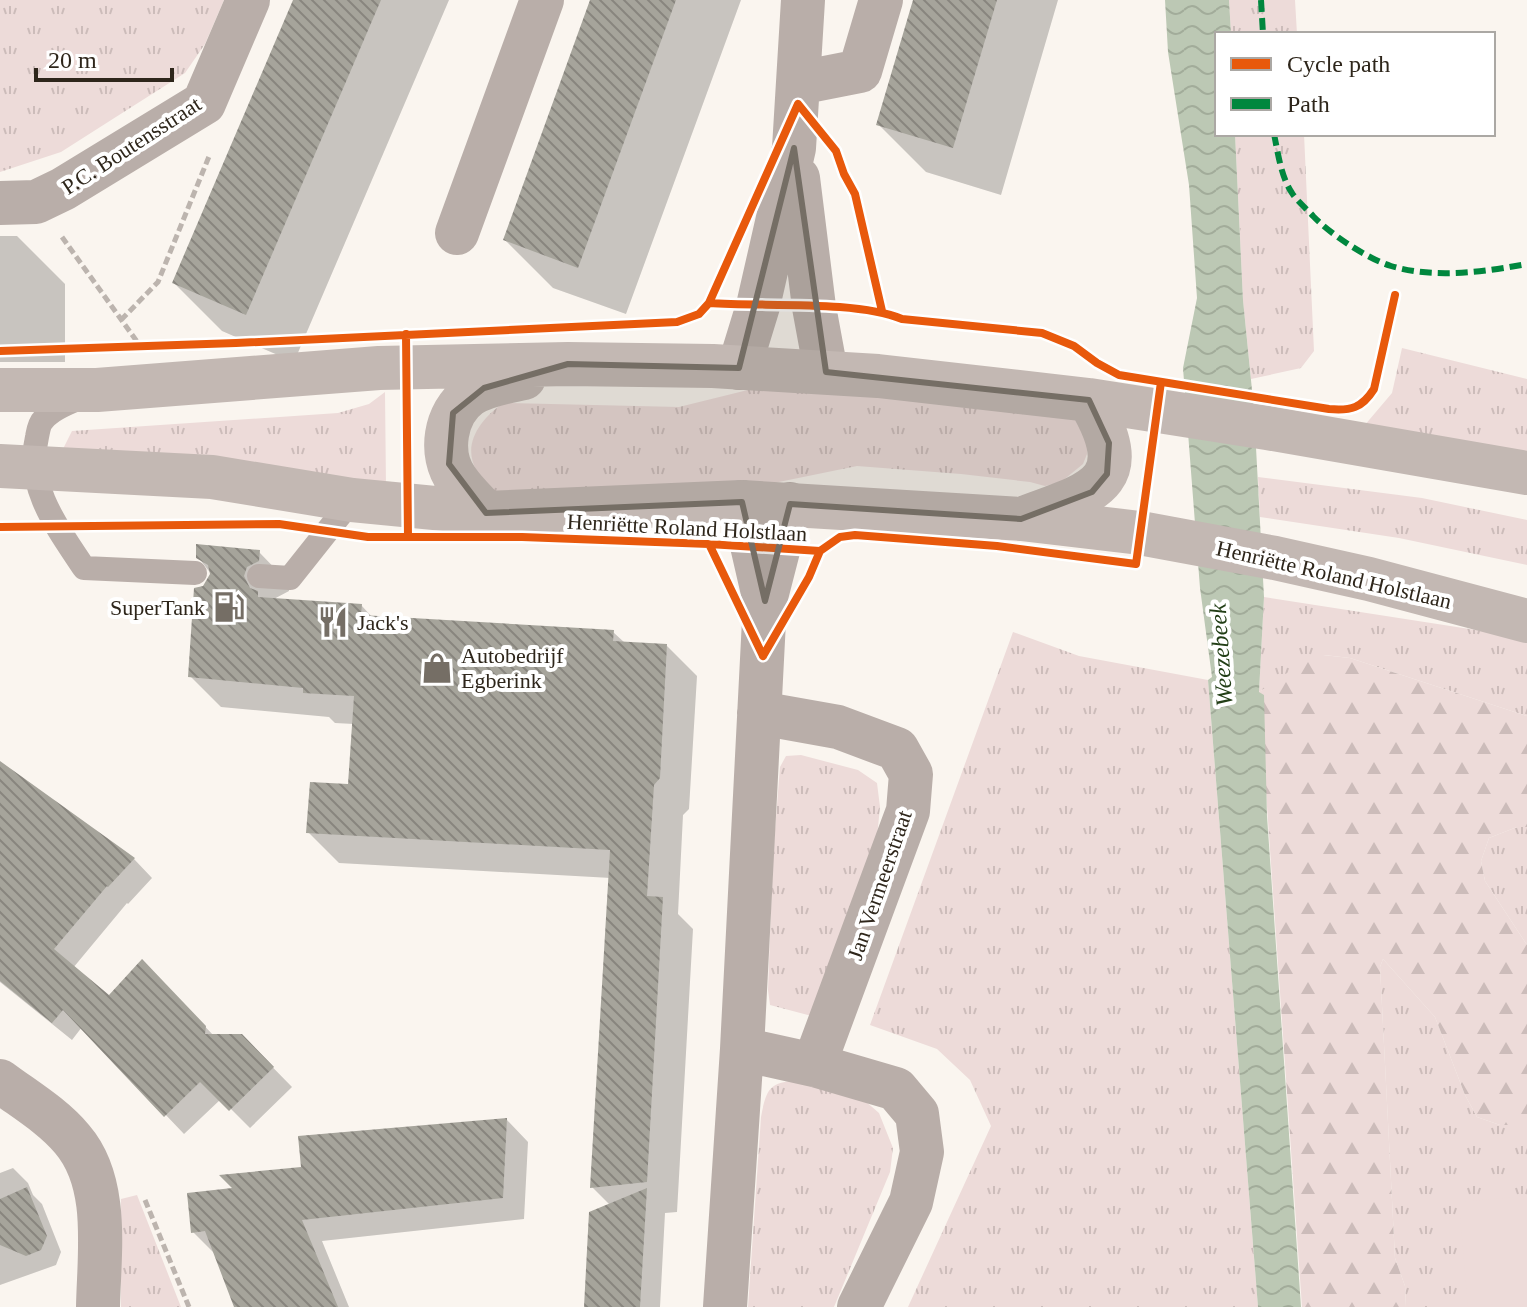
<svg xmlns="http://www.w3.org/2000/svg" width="1527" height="1307" font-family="Georgia,serif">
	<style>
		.grass { fill: url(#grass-tufts) }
		.forest { fill: url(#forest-firs) }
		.pitch { fill: #eddbd9 }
		.water { fill: url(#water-waves) }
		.shadow { fill: #0003 }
		.building { fill: url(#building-back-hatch) }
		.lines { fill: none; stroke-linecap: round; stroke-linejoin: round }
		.path { stroke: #bcb4ae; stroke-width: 5; stroke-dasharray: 8 4; stroke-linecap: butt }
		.lane { stroke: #b9aea9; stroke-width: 24 }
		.street { stroke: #b9aea9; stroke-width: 44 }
		.secondary { stroke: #c3b8b3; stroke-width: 44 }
		.quiet { stroke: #00873e; stroke-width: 6; stroke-dasharray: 12 6; stroke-linecap: butt }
		.cycleway-casing { stroke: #fff; stroke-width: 13 }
		.cycleway { stroke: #e8590c; stroke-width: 8 }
		.marked { fill: #756e65; fill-opacity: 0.2; stroke: #756e65; stroke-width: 6; stroke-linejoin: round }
		.labels { text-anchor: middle; stroke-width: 8; stroke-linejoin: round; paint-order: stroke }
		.street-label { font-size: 22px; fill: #2e261b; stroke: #fff }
		.poi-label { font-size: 22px; fill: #2e261b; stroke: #fff; text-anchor: start }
		.water-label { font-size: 24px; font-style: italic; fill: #223e16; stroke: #fff }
	</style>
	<defs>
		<pattern id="grass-tufts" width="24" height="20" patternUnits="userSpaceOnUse" patternTransform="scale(2)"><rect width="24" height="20" fill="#eddbd9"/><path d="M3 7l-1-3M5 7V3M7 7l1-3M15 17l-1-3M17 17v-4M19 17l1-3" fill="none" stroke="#ccbcba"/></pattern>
		<pattern id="forest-firs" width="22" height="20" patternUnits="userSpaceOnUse" patternTransform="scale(2)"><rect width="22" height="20" fill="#eddbd9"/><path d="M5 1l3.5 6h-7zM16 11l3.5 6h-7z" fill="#ccbcba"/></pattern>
		<pattern id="water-waves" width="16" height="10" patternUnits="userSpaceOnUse" patternTransform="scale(2)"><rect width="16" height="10" fill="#bcc8b4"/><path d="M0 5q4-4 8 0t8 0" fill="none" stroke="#a2ac9a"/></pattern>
		<pattern id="building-back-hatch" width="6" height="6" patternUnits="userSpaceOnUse" patternTransform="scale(2)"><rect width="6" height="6" fill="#a6a49b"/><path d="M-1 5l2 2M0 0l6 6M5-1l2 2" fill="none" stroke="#88857e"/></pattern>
	</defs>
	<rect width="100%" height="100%" fill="#faf5ef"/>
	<!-- grass -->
	<path class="grass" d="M0,0h224l-19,44 -20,29 -124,79 -61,20z
		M1229,0h66l2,34h-66z
		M1235,134h69l10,217 -13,17 -50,11 -8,-79z
		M1402,348l125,31v83l-163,-36 28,-33z
		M764,386l308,26 16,26 -1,16 -4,10 -22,18 -16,4 -15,-4 -69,-8 -104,-8 -93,19 -251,12c-6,-2 -18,-4 -24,-8 -4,-4 -8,-12 -11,-16 -18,-28 3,-54 25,-70l176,4z
		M385,392l1,95 -324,-36 10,-20 266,-18 31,-9z
		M1258,477l164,21 105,22v45l-128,-27 -139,-21z
		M1264,597l263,41v78l-177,-58 -26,-3 -65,37z
		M1013,632l66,24 129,24 50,627h-350l83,-181 -21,-46 -33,-31 -67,-24z
		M801,755l57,15 19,13 3,24 -3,30 -54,182 -53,-14 -2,-15 5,-135 7,-88 6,-11z
		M1517,827h10v118l-42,-64 -4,-20 8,-23z
		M1383,959l52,58 30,78 12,22 23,8h27v182h-121l-1,-21 -10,-28 -15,-291z
		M803,1080l46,7 30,26 14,35 -3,24 -56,135h-86l13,-190c6,-32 10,-35 42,-37z
		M137,1195l44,112h-60v-108z"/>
	<!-- forest -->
	<path class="forest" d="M1323,655l27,3 177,58v111h-10l-28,11 -8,23 4,20 42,64v180h-27l-23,-8 -12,-22 -30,-78 -52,-58 -3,8 15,291 10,28 1,21h-104l-43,-615 52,-35z"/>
	<!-- pitch -->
	<path class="pitch" d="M1527,1196v111h-59l-9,-105z"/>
	<!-- water -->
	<path class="water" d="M1165,0h64l2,34h-14v100h18l8,166 11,110 10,187 -5,95 5,3 3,121 34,491h-43l-50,-627 4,-3 -12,-89 -17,-220 14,-70 -8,-113 -21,-133z"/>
	<!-- shadow -->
	<path class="shadow" d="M296,0h153l-155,362 -72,-31 -48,-48z
		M592,0h149l-115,314 -73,-26 -48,-48z
		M915,0h143l-57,195 -75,-23 -48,-48z
		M0,236h17l48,48v78h-65z
		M259,552l30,31v8l-17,9 89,5 12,13 240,14 12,11 42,3 30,30 -8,133 -6,6 -5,99 15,15 -16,283 -12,1 -5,94h-74l24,-102 -18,-18 19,-309 -272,-15 -31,-31 42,-46 4,-62 -19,-1 -6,-6 -108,-10 -31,-31 14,-88 8,-13 -14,-18z
		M0,784l134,75 18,19 -24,26 -1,-1 -54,65 37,29 51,-17 53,56h28l50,51 -42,41 -29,-29 -37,35 -102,-107 -10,13 -72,-58z
		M507,1120l21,22 -4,77 -202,22 27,66h-112l-23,-54 -21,-21 43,-42 67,-21z
		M13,1168l15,15 5,12 9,9 19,48 -5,13 -56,20v-112z"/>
	<!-- building -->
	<path class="building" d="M293,0h88l-135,315 -74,-32z
		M590,0h86l-98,268 -75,-28z
		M913,0h84l-44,148 -77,-23z
		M196,544l64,6 -1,11 -12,6 -3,9 6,12 8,3v6l104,7 -1,11 253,15 -1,11 54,3 -7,134 -6,7 -7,111 16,1 -16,285 -57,6 20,-338 -304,-17 4,-51 38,2 6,-88 -51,-3v-5l-115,-11 6,-89 9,-2 7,-12 -2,-9 -12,-7z
		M0,761l135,97 -27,29 -1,-1 -53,63 55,46 33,-36 64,67 -1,8h37l32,33 -45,44 -29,-29 -36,35 -101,-107 -11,13 -52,-42z
		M507,1118l-4,80 -201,22 36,87h-104l-29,-76 -14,2 -4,-40 45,-5 -13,-13 82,-8 -3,-31z
		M27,1187l20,49 -6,14 -15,6 -26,-11v-46z
		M647,1188l-7,119h-56l5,-95z"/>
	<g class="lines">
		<!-- path -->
		<path class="path" d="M62,237l76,106
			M121,320l37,-38 52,-128
			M145,1200l44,107"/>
		<!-- lane -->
		<path class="lane" d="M80,398c-12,5 -29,11 -37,22 -4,4 -5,12 -6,17 -12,50 22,93 47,131l111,5
			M259,576l31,2 62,-78"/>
		<!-- street -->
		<path class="street" d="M799,83l61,-12 21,-71
			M798,178l16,129 12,65
			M0,203l36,-1 27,-13 141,-86 44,-103
			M457,233l85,-233
			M739,368l19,-62 36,-158 9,-148
			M742,502l21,91
			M759,713l79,14 59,22 14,25 -3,37 -94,254
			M742,1049l72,16 82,24 21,25 5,38 -11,50 -52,105
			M0,1081c24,18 53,35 72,58 38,44 27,114 26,168
			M725,1307l17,-258 23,-448 25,-97"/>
		<!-- secondary -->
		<path class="secondary" d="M0,390h97l282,-22 189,-4 145,2 165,10 211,24 178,28 260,45
			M0,466l212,11 140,23 134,13 256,-11 279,17 119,14 135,25 94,21 158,42
			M486,513c-10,-11 -21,-21 -29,-33 -19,-26 -12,-67 13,-85 15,-10 36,-13 54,-17
			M1029,516c71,-25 106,-37 60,-116"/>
		<!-- quiet -->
		<path class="quiet" d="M1261,0l2,34
			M1274,134c4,19 7,43 18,59 5,8 15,16 21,23 17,18 55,43 78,50 43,13 93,6 136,-2"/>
		<defs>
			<path id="cycleway" d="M709,303l89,-199 38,47 8,23 11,20 27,117
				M406,334l2,203
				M0,351l236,-8 441,-21 22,-8 10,-11c54,4 146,-3 193,16l140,14 32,13 23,17 22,12 210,34c22,2 33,-1 45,-20l21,-94
				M0,527l279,-3 89,13h154l187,7 111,7 20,-14 15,-2 142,11 139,18 25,-182
				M709,544l54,112
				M763,656l46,-79 11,-26"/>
		</defs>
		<!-- cycleway casing -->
		<use href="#cycleway" class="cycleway-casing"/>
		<!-- cycleway -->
		<use href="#cycleway" class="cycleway"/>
	</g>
	<!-- marked area -->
	<path class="marked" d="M794,148l32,224 263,28 20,43 -2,31 -15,18 -71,27 -231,-15 -25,97 -23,-99 -256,11 -37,-49 4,-51 31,-25 84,-24 171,4z"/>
	<!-- icons -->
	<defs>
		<symbol id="fuel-bare" viewBox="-9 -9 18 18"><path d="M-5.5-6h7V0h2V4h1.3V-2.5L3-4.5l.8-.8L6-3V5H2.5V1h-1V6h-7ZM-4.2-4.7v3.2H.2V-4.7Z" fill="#756e65" stroke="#fff" stroke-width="2.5" paint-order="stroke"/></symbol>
		<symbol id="restaurant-bare" viewBox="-9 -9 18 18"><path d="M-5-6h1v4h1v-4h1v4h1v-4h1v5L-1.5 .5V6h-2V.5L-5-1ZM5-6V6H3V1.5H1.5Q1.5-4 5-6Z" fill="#756e65" stroke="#fff" stroke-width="2.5" paint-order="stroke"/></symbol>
		<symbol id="shop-bare" viewBox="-9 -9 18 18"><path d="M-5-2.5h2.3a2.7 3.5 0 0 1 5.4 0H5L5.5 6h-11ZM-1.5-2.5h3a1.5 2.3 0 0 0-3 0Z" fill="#756e65" stroke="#fff" stroke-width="2.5" paint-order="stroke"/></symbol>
	</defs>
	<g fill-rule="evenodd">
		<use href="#fuel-bare" x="207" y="585" width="44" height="44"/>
		<use href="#restaurant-bare" x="311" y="600" width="44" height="44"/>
		<use href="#shop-bare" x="415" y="646" width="44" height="44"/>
	</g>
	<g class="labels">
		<!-- street labels -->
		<g class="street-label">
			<text transform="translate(131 145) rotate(-33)" y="8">P.C. Boutensstraat</text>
			<text transform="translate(687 527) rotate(3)" y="8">Henriëtte Roland Holstlaan</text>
			<text transform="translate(1334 574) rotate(13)" y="8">Henriëtte Roland Holstlaan</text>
			<text transform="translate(879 885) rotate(-71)" y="8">Jan Vermeerstraat</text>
		</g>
		<!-- poi labels -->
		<g class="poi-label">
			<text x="205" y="615" text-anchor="end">SuperTank</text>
			<text x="357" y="630">Jack's</text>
			<text x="461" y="663">Autobedrijf<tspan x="461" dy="25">Egberink</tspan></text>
		</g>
		<!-- water labels -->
		<g class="water-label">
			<text transform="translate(1221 655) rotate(-94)" y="8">Weezebeek</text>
		</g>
	</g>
	<!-- legend -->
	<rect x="1215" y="32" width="280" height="104" fill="#ffffff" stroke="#aba8a4" stroke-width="2"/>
	<rect x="1231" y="58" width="40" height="12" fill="#e8590c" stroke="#aba8a4" stroke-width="2"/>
	<text x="1287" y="72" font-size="24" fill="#2e261b">Cycle path</text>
	<rect x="1231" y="98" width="40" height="12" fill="#00873e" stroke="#aba8a4" stroke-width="2"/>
	<text x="1287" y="112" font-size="24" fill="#2e261b">Path</text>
	<!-- scale -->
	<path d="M36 68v12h136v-12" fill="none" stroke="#2e261b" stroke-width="4"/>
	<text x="48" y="68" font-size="24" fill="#2e261b" stroke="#ffffff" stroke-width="6" paint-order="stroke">20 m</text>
</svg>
